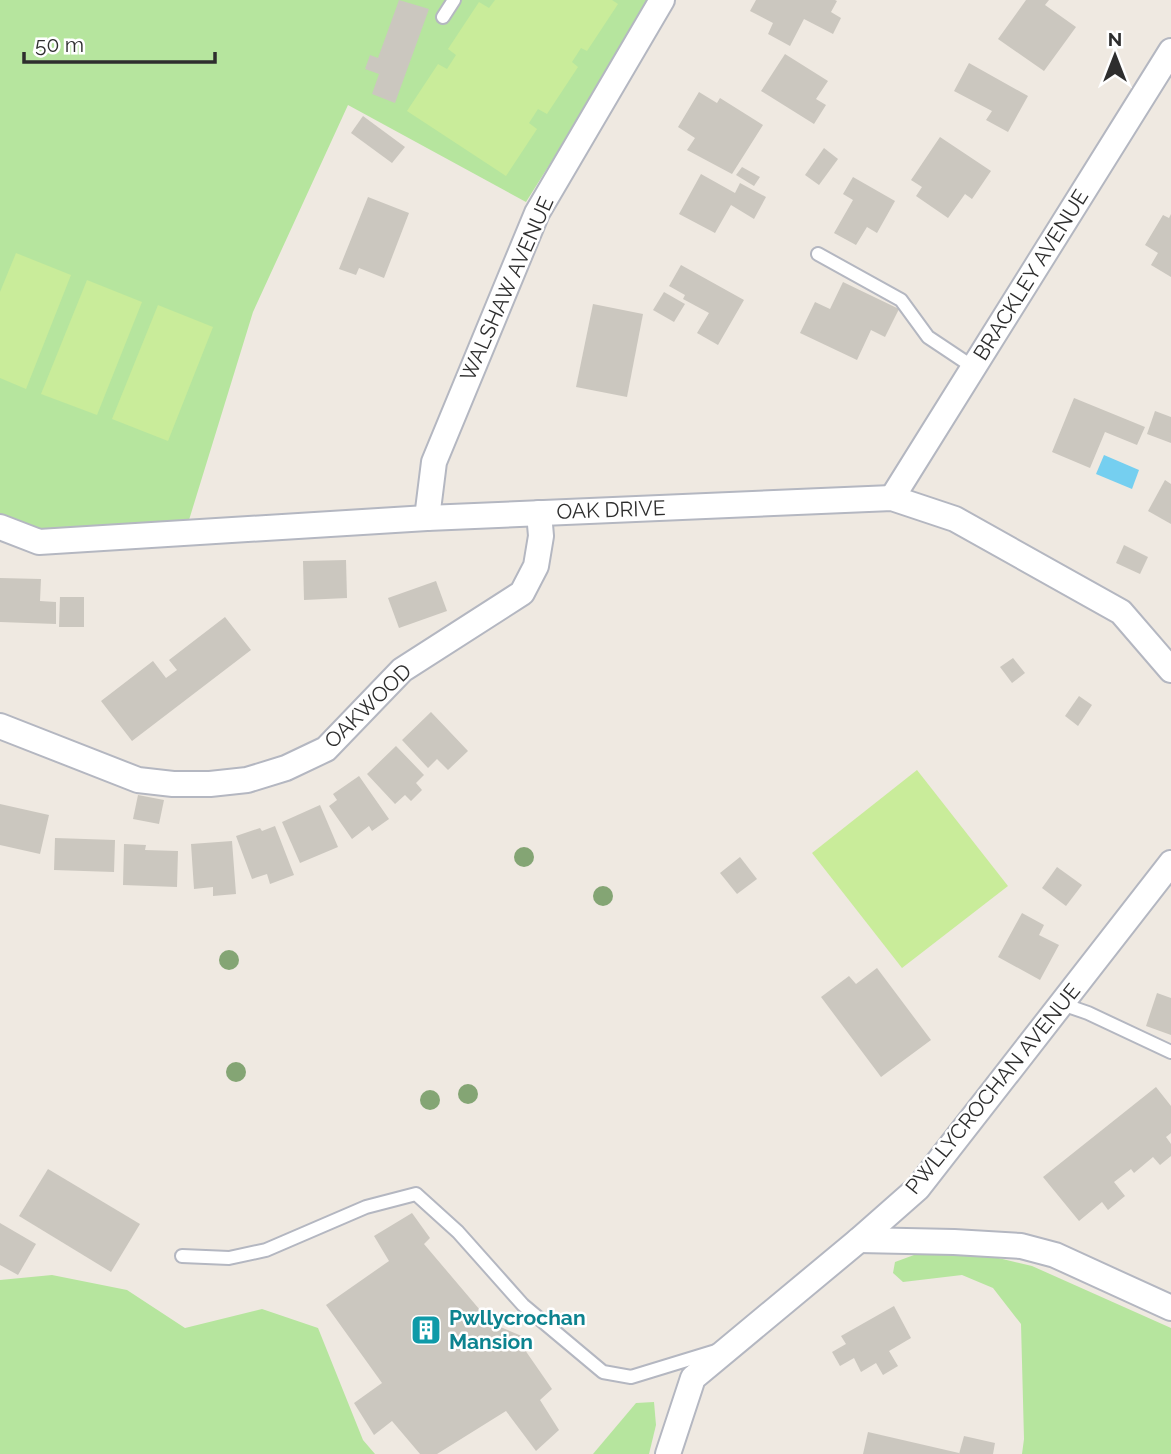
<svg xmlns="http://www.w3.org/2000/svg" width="1171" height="1454" viewBox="0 0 1171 1454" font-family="Raleway,sans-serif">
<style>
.green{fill:#b6e59e}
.pitch{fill:#c9ec9a}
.water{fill:#75cff0}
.building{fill:#cbc7bf}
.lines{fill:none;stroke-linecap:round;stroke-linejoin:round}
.service-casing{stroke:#b4b7c1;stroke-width:16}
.minor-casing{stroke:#b4b7c1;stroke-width:28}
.service{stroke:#fff;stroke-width:12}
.minor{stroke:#fff;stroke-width:24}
.tree{fill:#84a574}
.labels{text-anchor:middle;stroke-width:5;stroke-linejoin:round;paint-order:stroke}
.street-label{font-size:21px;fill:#2e2e2e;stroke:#fff}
.culture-label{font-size:21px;font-weight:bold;fill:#0d838f;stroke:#fff;text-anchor:start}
</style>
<rect width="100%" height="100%" fill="#efe9e1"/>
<g class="green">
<polygon points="0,0 653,0 526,202 348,105 253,312 185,533 39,542 0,527"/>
<polygon points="914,1255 986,1255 1032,1266 1171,1328 1171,1454 1022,1454 1024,1439 1021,1324 993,1288 962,1275 903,1282 893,1273 895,1262"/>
<polygon points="52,1275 127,1290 185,1328 262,1309 318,1328 363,1440 375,1454 0,1454 0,1280"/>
<polygon points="654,1402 656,1425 649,1454 593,1454 636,1403"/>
</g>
<g class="pitch">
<polygon points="495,0 612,0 618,4 587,51 581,48 572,62 578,67 547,114 538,109 529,123 537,129 506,176 407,111 438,64 447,69 456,55 448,49 479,2 489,8"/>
<polygon points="16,253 71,275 26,389 0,378 0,292"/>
<polygon points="87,280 142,302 97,415 41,394"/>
<polygon points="158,305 213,327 168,441 112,419"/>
<polygon points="917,770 1008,886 902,968 812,853"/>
</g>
<polygon class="water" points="1104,455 1139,470 1132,489 1096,474"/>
<g class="building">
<polygon points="399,0 429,9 395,103 372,94 379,74 365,69 370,55 378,58"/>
<polygon points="756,0 835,0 837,1 831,12 841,18 833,34 804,19 790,46 768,34 773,23 750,11"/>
<polygon points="1026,0 1049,0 1045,5 1076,27 1044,71 998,39"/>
<polygon points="785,54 828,81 816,99 826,105 814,124 761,91"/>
<polygon points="969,63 1028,96 1008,132 986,120 992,111 954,91"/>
<polygon points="699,92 717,103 720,98 763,125 732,174 687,150 695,138 678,127"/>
<polygon points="363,116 405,147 392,163 351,133"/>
<polygon points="940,137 991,171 972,199 965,194 948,218 916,196 922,187 911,180"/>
<polygon points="824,148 838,159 819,185 805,175"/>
<polygon points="742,167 760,177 754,186 736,175"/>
<polygon points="701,174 735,193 740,183 766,197 754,219 731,205 715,233 679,214"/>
<polygon points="853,177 895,201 877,233 867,227 856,245 834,233 853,200 843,194"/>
<polygon points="368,197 409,213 384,278 359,268 356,275 339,269"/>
<polygon points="1171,214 1171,277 1151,265 1158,253 1145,245 1163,215 1169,218"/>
<polygon points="681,265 744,300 718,345 697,333 709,313 683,299 685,295 669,286"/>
<polygon points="843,282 899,309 885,337 871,330 857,360 800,333 815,302 830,309"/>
<polygon points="664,292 685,304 674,322 653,310"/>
<polygon points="593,304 643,314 627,397 576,387"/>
<polygon points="1074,398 1145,427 1137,445 1105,432 1090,468 1052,452"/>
<polygon points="1155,411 1171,417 1171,443 1147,434"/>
<polygon points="1165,480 1171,484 1171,524 1148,511"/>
<polygon points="1124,545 1148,557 1140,574 1116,563"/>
<polygon points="346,560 347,598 304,600 303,561"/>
<polygon points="0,578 41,579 40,601 56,602 56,624 0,622"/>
<polygon points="436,581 447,611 399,628 388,598"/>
<polygon points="60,597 84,597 84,627 59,627"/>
<polygon points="225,617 251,650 132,741 101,701 153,661 166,678 177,670 169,660"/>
<polygon points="1013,658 1025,673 1012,683 1000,667"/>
<polygon points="1079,696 1092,705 1078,726 1065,716"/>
<polygon points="431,712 468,751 448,770 437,759 428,768 402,740"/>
<polygon points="396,746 424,775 416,783 422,790 411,801 405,795 395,804 367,774"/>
<polygon points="359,776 389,819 372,831 369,826 352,839 329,806 337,800 333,794"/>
<polygon points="138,795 164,800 159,824 133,819"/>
<polygon points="0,804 49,815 40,854 0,845"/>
<polygon points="320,805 338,847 300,863 282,822"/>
<polygon points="275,826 294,875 270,884 267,874 252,879 236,836 260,828 262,831"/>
<polygon points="55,838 115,840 114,872 54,870"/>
<polygon points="232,841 236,894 213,896 213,887 194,889 191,844"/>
<polygon points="124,844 146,845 145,850 178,851 177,887 123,885"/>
<polygon points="740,857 757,879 737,894 720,873"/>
<polygon points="1057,867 1082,885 1066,906 1042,888"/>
<polygon points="1022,913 1044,925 1039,935 1059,945 1040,980 998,957"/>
<polygon points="877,968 931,1040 881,1077 821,997 849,976 856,984"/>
<polygon points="1157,993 1171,998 1171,1035 1146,1026"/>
<polygon points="1156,1087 1171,1106 1171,1133 1166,1137 1171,1144 1171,1156 1160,1165 1153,1157 1134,1173 1131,1169 1114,1182 1125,1196 1108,1210 1102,1202 1079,1221 1043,1177"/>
<polygon points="48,1169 140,1224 111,1272 19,1216"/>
<polygon points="412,1213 430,1238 424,1244 491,1323 524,1337 525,1350 552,1389 540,1400 559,1430 536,1451 506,1411 437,1454 420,1454 392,1421 374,1435 354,1403 382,1383 326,1305 389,1261 374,1236"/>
<polygon points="0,1223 36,1244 18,1275 0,1265"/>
<polygon points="894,1306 911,1338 889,1351 898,1366 883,1375 876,1363 861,1372 854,1358 840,1366 832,1352 846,1344 841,1336"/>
<polygon points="868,1432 959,1453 959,1454 863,1454"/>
<polygon points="964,1436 995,1443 993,1454 959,1454"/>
</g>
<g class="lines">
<g class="service-casing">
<g id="service">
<polyline points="443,17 454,0"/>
<polyline points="818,254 901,300 928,337 973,367"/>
<polyline points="1062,1004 1088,1013 1171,1052"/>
<polyline points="182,1256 229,1258 266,1250 366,1207 416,1194 458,1232 523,1305 603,1372 631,1377 716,1351"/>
</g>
</g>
<g class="minor-casing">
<g id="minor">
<polyline points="892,498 1171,51"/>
<polyline points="427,518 434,462 537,213 662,0"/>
<polyline points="0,527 39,542 427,518 892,498 955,519 1121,612 1171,670"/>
<polyline points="0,726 138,780 173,784 210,784 247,780 286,768 326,749 402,670 522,593 536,566 541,536 539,513"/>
<polyline points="859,1240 954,1242 1021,1246 1055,1255 1171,1308"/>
<polyline points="668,1454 693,1378 859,1240 918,1188 1171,863"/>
</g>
</g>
<use href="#service" class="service"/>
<use href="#minor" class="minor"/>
</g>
<g class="tree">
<circle cx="524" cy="857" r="10"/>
<circle cx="603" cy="896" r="10"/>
<circle cx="229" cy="960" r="10"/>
<circle cx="236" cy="1072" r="10"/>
<circle cx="468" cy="1094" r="10"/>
<circle cx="430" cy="1100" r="10"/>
</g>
<defs>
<g id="building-square" transform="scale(1.575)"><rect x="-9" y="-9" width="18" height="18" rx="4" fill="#0f9aa8" stroke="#fff"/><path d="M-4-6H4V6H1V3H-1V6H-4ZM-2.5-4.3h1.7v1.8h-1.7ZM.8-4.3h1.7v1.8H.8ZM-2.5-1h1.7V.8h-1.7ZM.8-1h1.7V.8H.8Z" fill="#fff"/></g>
</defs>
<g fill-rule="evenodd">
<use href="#building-square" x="426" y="1330"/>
</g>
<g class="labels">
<g class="street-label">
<text transform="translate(1031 275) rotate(-58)" y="7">BRACKLEY AVENUE</text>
<text transform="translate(507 289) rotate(-66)" y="7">WALSHAW AVENUE</text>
<text transform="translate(611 510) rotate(-2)" y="7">OAK DRIVE</text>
<text transform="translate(368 706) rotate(-44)" y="7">OAKWOOD</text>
<text transform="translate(993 1089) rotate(-51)" y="7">PWLLYCROCHAN AVENUE</text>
</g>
<g class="culture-label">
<text x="449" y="1325">Pwllycrochan<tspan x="449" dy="24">Mansion</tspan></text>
</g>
</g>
<g transform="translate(1115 56)" stroke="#ffffff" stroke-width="5" paint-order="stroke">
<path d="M0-5L12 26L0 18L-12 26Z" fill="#2e2e2e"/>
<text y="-10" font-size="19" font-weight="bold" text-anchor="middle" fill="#2e2e2e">N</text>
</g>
<path d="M24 52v10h191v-10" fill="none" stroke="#2e2e2e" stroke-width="3.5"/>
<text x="35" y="52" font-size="21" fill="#2e2e2e" stroke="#ffffff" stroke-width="5" paint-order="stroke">50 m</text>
</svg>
